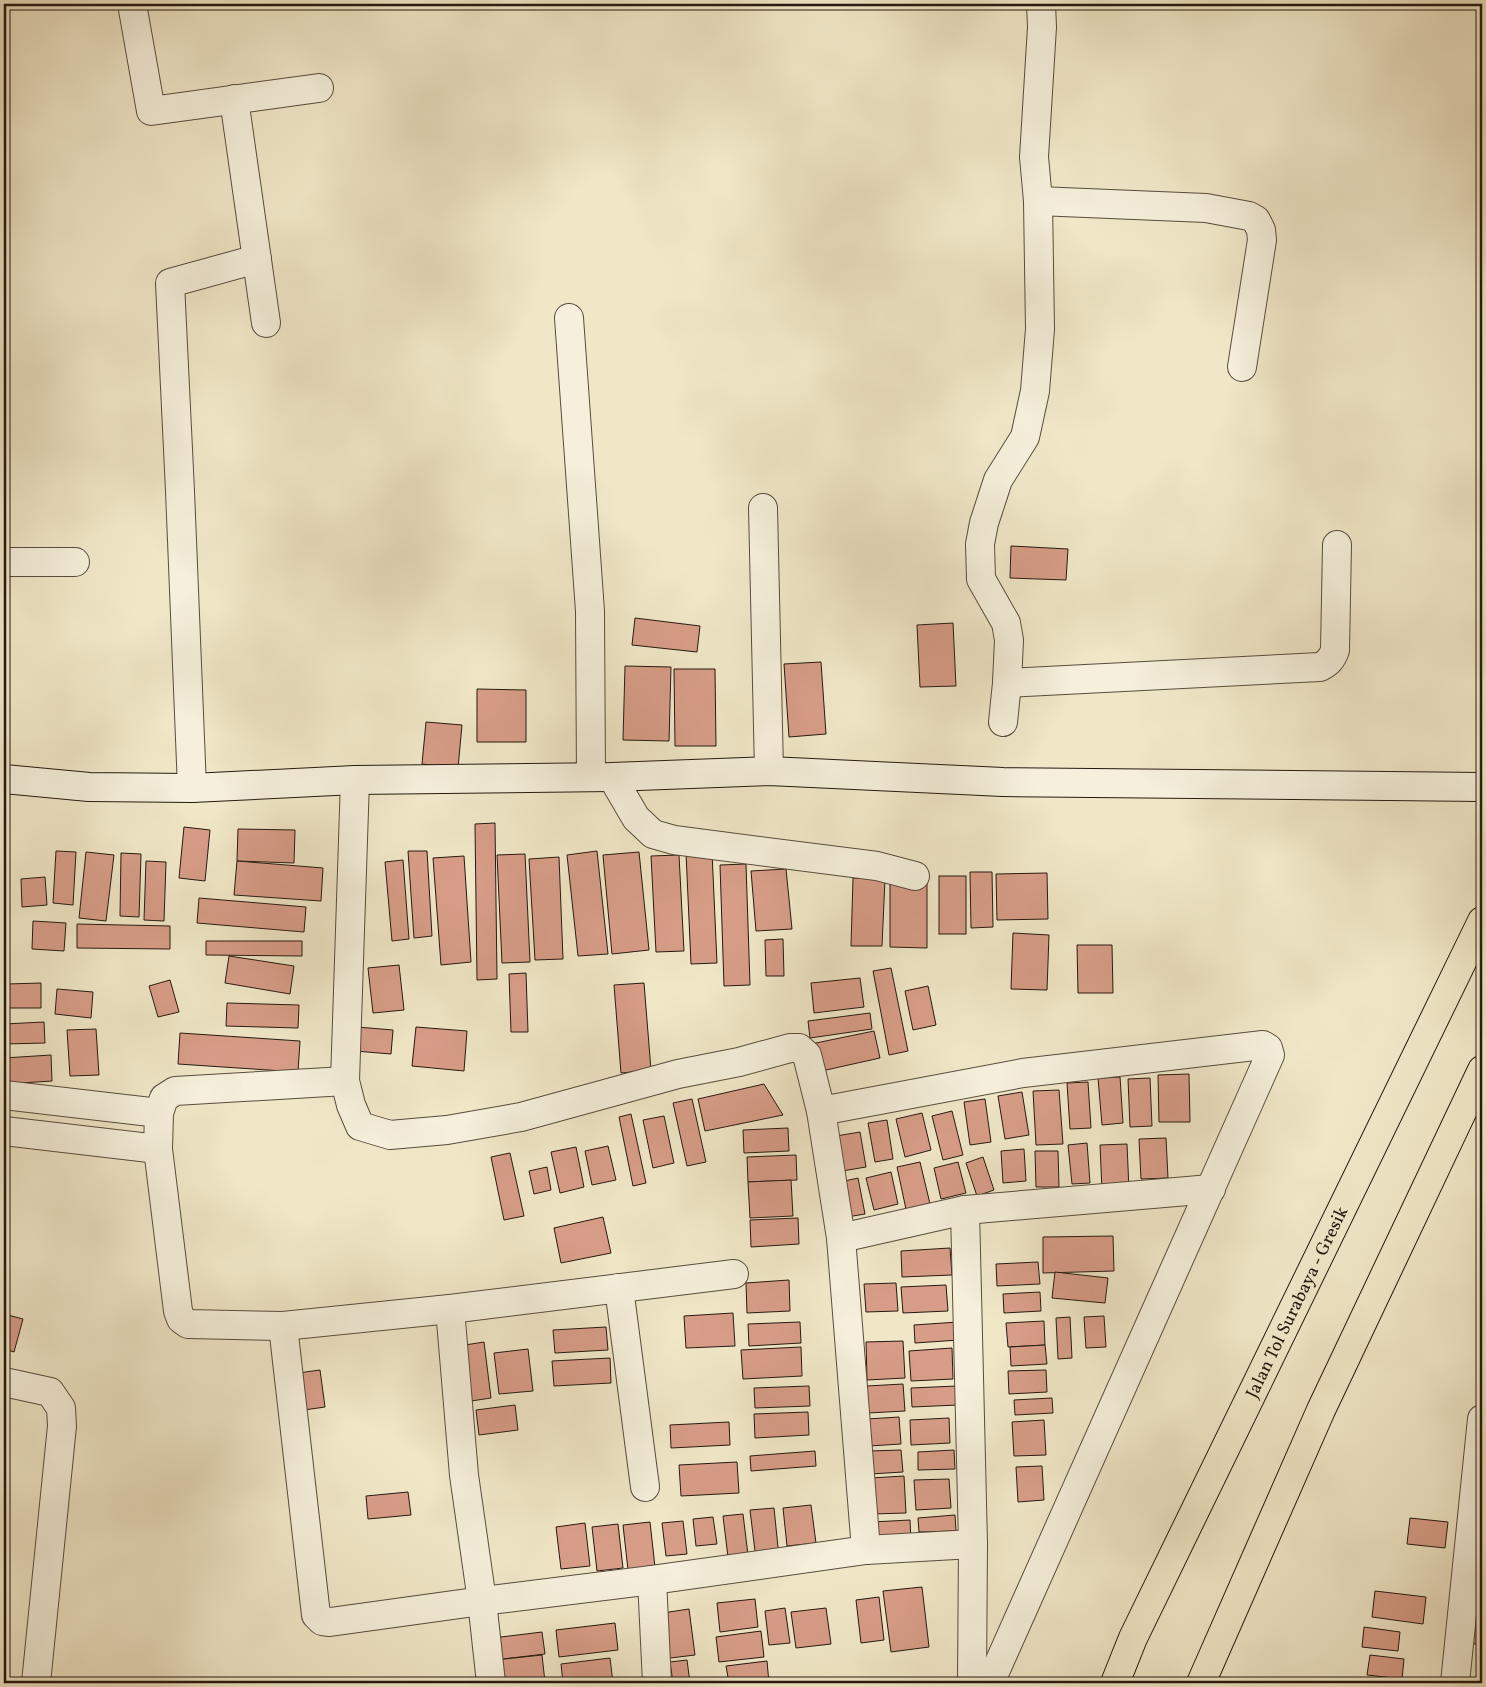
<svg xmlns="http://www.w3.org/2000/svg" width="1486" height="1687" viewBox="0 0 1486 1687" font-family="Vollkorn,serif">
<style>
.building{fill:#d89d88;stroke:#25190f}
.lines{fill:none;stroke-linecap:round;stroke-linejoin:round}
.street-casing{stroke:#584c3d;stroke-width:30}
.secondary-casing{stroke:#25190f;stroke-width:30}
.highway-casing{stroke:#25190f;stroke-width:30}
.street{stroke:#f5efdb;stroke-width:28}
.secondary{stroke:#f5efdb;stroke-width:28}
.highway{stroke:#f0e7c7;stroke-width:28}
.labels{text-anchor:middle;stroke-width:5;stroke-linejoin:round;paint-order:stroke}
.street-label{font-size:18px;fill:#25190f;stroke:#f5efdb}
</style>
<rect width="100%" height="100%" fill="#f0e7c7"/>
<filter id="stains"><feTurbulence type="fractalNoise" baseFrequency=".004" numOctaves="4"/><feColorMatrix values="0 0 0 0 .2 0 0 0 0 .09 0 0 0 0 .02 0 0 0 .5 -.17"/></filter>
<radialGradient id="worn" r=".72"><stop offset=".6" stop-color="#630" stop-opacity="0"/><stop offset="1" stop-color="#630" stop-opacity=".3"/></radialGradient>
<g class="building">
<polygon points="1011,546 1068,549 1066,580 1010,578"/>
<polygon points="635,618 700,626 697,652 632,645"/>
<polygon points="953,623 956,686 920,687 917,625"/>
<polygon points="821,662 826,734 789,737 784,664"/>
<polygon points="625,666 671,667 669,741 623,740"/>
<polygon points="674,669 715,669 716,746 675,746"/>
<polygon points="477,689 526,690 526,742 477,742"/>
<polygon points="426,722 462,725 458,768 422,764"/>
<polygon points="495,823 497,979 477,980 475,824"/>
<polygon points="184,827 210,830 205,881 179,878"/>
<polygon points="238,829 295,830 294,863 237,861"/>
<polygon points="56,851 76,852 73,905 53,903"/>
<polygon points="408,851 427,851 432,936 414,938"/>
<polygon points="597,851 608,954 578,956 567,855"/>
<polygon points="86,852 114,855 106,921 79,918"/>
<polygon points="639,852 649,950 612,954 603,855"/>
<polygon points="712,852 717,963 691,964 686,853"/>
<polygon points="121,853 141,854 139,917 120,916"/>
<polygon points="525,854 530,962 502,963 497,855"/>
<polygon points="679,855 684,951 656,952 651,856"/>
<polygon points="464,856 471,962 441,965 433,858"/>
<polygon points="559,857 563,959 535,960 529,859"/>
<polygon points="403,860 409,939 392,941 385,862"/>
<polygon points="146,861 166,862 164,921 144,920"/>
<polygon points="237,861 323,868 321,901 234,895"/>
<polygon points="746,864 750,985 724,986 720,865"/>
<polygon points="786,869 792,929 756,931 751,871"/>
<polygon points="970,872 992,872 993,927 971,928"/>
<polygon points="1047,873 1048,919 997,920 996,874"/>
<rect x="939" y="876" width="27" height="58"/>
<polygon points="45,877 47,905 22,907 21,879"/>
<polygon points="853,878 885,879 882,946 851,946"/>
<polygon points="890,879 927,879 927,948 890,947"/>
<polygon points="199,898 306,907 304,932 197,923"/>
<polygon points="33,921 66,923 64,951 32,949"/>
<polygon points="77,924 170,926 170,949 77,948"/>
<polygon points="1013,933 1049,935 1047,990 1011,989"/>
<polygon points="783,939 784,976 766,976 765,940"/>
<polygon points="206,941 302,941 302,956 206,955"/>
<polygon points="1077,945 1112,945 1113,993 1078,993"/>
<polygon points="229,956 294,966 290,994 225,983"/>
<polygon points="399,965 404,1010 373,1013 368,968"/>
<polygon points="891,968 908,1051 889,1055 873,971"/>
<polygon points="526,973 528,1032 511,1032 509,974"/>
<polygon points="860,978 864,1007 814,1013 811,983"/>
<polygon points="170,980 179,1012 158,1017 149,986"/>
<polygon points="41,983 41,1008 7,1008 7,984"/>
<polygon points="644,983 651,1070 621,1073 614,985"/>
<polygon points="928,986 936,1025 913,1030 905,991"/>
<polygon points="57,989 93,992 91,1018 55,1014"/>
<polygon points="227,1003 299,1005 298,1028 226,1026"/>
<polygon points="870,1013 872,1029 810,1038 808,1021"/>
<polygon points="44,1022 45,1043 4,1044 4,1024"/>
<polygon points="357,1027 393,1030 391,1054 355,1051"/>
<polygon points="416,1027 467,1031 464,1071 412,1066"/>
<polygon points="96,1029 99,1075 70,1076 67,1030"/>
<polygon points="874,1031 880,1058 817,1072 811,1044"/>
<polygon points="180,1033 300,1041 298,1072 178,1064"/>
<polygon points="51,1055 52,1081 4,1084 4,1058"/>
<polygon points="1189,1074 1190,1122 1159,1122 1158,1075"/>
<polygon points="1120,1077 1123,1123 1102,1125 1098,1078"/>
<polygon points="1150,1078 1152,1126 1130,1127 1128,1079"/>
<polygon points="1088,1082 1091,1128 1070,1129 1067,1083"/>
<polygon points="764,1084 783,1115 705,1131 698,1099"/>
<polygon points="1059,1090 1063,1144 1036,1145 1033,1091"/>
<polygon points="1022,1092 1029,1135 1005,1139 998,1096"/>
<polygon points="692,1099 706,1162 687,1166 673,1103"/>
<polygon points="985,1099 991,1142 970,1145 964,1102"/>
<polygon points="952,1111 963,1155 943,1160 932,1116"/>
<polygon points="922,1113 931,1150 905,1157 896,1119"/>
<polygon points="631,1114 646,1183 633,1186 619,1117"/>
<polygon points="664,1116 674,1163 653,1168 643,1120"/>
<polygon points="887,1120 893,1159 875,1162 868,1123"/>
<polygon points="788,1128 789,1151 744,1153 743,1130"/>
<polygon points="860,1132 866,1167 842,1171 836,1136"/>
<polygon points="1166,1138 1168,1178 1141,1179 1139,1139"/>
<polygon points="1087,1143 1090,1183 1072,1184 1068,1145"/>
<polygon points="1127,1144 1129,1190 1102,1191 1100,1145"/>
<polygon points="608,1146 616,1180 592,1185 585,1151"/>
<polygon points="576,1147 584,1187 560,1193 551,1152"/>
<polygon points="1024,1149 1026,1181 1003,1183 1001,1151"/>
<polygon points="1035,1151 1058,1151 1059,1187 1036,1187"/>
<polygon points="510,1153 524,1216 504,1220 491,1157"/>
<polygon points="796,1155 797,1180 748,1182 747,1157"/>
<polygon points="983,1157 994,1190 977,1196 966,1163"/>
<polygon points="920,1162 931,1208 907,1214 897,1167"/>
<polygon points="958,1162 966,1193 941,1199 934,1168"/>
<polygon points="547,1167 551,1190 534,1194 529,1171"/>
<polygon points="891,1172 898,1204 874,1210 866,1178"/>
<polygon points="858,1178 865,1214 847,1217 840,1182"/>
<polygon points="791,1180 793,1216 750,1218 748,1182"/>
<polygon points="603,1217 611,1253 561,1263 554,1228"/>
<polygon points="798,1218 799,1244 751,1247 750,1220"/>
<polygon points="1113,1236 1114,1271 1043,1273 1043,1237"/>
<polygon points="950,1248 952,1275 902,1277 901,1251"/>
<polygon points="1038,1262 1040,1284 997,1286 996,1264"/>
<polygon points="1055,1272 1108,1278 1105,1303 1052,1298"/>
<polygon points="789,1280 790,1311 747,1313 746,1283"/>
<polygon points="896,1283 898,1311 866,1312 864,1284"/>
<polygon points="946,1285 948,1311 903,1313 901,1287"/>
<polygon points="1040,1292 1041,1311 1004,1313 1003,1294"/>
<polygon points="733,1313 735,1346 686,1348 684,1316"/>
<polygon points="4,1314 23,1319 14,1352 4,1349"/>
<polygon points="1104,1316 1106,1347 1086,1348 1084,1317"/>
<polygon points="1070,1317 1072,1358 1058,1359 1056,1318"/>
<polygon points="1044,1321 1045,1345 1008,1347 1006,1323"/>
<polygon points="800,1322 801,1343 749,1346 748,1324"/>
<polygon points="958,1322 959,1340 915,1343 914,1325"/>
<polygon points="606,1327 608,1350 555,1353 553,1330"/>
<polygon points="903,1341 905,1378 867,1380 866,1342"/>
<polygon points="484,1342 491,1398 471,1401 465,1345"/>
<polygon points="1045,1345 1047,1364 1011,1366 1010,1347"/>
<polygon points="801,1347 802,1376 743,1379 741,1350"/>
<polygon points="952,1348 953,1379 911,1381 909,1351"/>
<polygon points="528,1349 533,1391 499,1394 494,1353"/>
<polygon points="610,1358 611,1383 554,1386 552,1361"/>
<polygon points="320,1370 325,1407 304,1410 298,1373"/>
<polygon points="1046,1370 1047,1392 1009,1394 1008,1371"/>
<polygon points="903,1384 905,1411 868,1413 867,1386"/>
<polygon points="809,1386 810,1406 755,1408 754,1388"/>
<polygon points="957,1386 958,1405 912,1407 911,1388"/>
<polygon points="1052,1398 1053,1413 1015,1415 1014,1400"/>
<polygon points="515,1405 518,1430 479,1435 476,1410"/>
<polygon points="808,1412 809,1435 755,1438 754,1414"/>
<polygon points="899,1417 901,1444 869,1446 867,1419"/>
<polygon points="949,1418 950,1443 911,1445 910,1420"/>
<polygon points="1044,1420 1046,1455 1014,1456 1012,1422"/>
<polygon points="729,1422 730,1445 671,1448 670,1425"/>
<polygon points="901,1450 903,1472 870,1474 869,1451"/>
<polygon points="954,1450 955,1469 918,1470 918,1452"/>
<polygon points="815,1451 816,1466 751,1471 750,1456"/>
<polygon points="737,1462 739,1493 681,1496 679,1465"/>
<polygon points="1042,1466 1044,1500 1018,1502 1016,1467"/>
<polygon points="904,1476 906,1513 872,1514 871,1478"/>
<polygon points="949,1479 951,1508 916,1510 914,1480"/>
<polygon points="408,1492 411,1515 368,1519 366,1496"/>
<polygon points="811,1505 816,1543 787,1546 783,1508"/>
<polygon points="774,1508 779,1557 756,1559 750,1510"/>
<polygon points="743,1514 748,1555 728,1557 723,1516"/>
<polygon points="955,1515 956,1531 919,1532 918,1518"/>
<polygon points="713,1517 717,1544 696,1546 693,1519"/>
<polygon points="1410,1518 1448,1522 1445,1548 1407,1544"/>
<polygon points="910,1520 911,1541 874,1542 872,1522"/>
<polygon points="683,1521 687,1554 666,1556 662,1523"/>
<polygon points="650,1522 655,1567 628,1570 623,1525"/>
<polygon points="585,1523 590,1566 561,1569 556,1527"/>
<polygon points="618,1524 623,1568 597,1571 592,1527"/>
<polygon points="922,1587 929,1647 891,1652 883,1591"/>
<polygon points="1480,1590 1482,1590 1482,1613 1477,1613"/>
<polygon points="1375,1591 1426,1597 1423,1624 1372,1617"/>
<polygon points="879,1597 884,1640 861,1643 856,1600"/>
<polygon points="755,1599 758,1627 720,1632 717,1603"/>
<polygon points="785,1608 790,1643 769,1645 765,1611"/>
<polygon points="826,1608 831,1644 796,1648 791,1612"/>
<polygon points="689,1609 695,1655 662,1659 656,1614"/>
<polygon points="1472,1619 1482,1620 1482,1645 1469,1643"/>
<polygon points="615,1623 618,1650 559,1657 556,1630"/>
<polygon points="1364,1627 1400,1632 1398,1651 1362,1647"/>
<polygon points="761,1631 764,1657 719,1662 716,1637"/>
<polygon points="542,1632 545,1654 495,1660 493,1638"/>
<polygon points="1481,1651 1482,1651 1482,1677 1478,1677"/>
<polygon points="542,1655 545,1682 498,1683 495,1660"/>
<polygon points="1370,1655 1404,1659 1402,1679 1367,1675"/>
<polygon points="610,1658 613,1683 563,1683 561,1664"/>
<polygon points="687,1660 690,1683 673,1683 670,1662"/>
<polygon points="767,1661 769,1683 729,1683 726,1666"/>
</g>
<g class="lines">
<g class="street-casing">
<g id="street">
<polyline points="132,4 151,111 319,88"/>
<polyline points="234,99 266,323"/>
<polyline points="1038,201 1206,208 1249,216 1256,220 1261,230 1262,240 1242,367"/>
<polyline points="569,318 590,611 591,777"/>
<polyline points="763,508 769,771"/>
<polyline points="4,562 75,562"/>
<path d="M 1007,683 L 1320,667 C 1328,663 1332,659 1335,650 L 1337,545"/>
<polyline points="1003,722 1007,683 1009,640 1006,623 981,579 980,544 984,523 998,480 1025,437 1035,391 1040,329 1038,201 1034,157 1042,27 1041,4"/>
<polyline points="612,777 636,818 653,834 674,840 877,866 915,876"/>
<polyline points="192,788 180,491 170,283 257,259"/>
<polyline points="345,1081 355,780"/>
<polyline points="4,1095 159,1113"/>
<polyline points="4,1131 158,1149"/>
<polyline points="965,1210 973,1544 972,1683"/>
<polyline points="841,1238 965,1210 1211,1189"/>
<polyline points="734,1274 450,1309 283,1326 188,1324 181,1319 178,1311 158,1149 159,1113 164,1098 175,1091 345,1081 351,1105 360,1126 390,1135 447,1130 521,1117 678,1074 739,1062 790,1048 799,1048 807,1055 821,1111"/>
<polyline points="619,1288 645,1487"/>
<polyline points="450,1309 464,1475 482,1601 491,1683"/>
<polyline points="283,1326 316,1615 322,1621 330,1622 482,1601 652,1580 866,1550 973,1544"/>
<polyline points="4,1382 50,1392 61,1408 62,1426 36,1683"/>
<polyline points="866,1550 841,1238 821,1111 1023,1073 1263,1045 1268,1048 1270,1055 990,1683"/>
<polyline points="652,1580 657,1683"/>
<polyline points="1455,1683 1482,1419"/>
</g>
</g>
<g class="secondary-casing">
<polyline id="secondary" points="4,779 89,787 192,788 355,780 612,777 769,771 1003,782 1482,787"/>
</g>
<g class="highway-casing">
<g id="highway">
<path id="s1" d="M 1115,1683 L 1133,1638 L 1482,921"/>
<polyline points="1201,1683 1321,1410 1482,1070"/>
</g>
</g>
<use href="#street" class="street"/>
<use href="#secondary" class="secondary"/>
<use href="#highway" class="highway"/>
</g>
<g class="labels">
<g class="street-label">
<text dy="6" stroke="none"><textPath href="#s1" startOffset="422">Jalan Tol Surabaya - Gresik</textPath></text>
</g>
</g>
<rect width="1486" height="1687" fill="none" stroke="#f0e7c7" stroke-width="20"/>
<rect x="5" y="5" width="1476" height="1677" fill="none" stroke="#25190f" stroke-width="2.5"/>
<rect x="10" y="10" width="1466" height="1667" fill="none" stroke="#25190f"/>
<rect width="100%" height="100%" filter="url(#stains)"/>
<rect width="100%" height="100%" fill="url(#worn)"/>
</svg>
